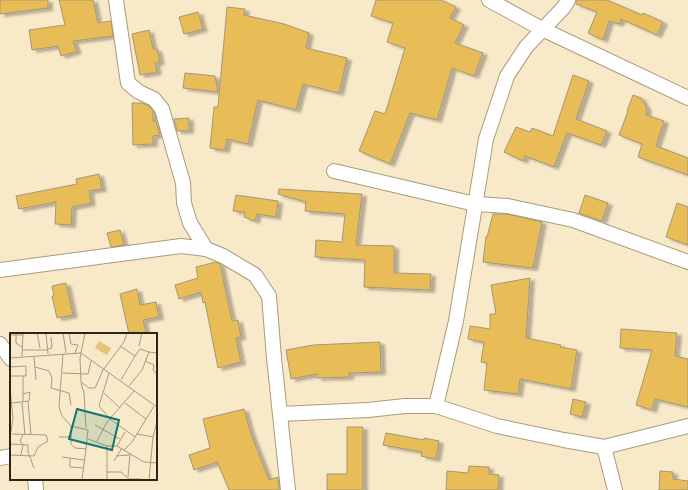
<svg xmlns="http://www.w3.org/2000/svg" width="688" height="490" viewBox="0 0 688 490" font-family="'Times New Roman',serif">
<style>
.building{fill:#e8bc56;stroke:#a59778;filter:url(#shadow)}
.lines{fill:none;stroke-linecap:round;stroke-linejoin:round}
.minor-casing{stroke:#a99b7c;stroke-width:16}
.minor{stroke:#fff;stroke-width:14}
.inset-road{fill:none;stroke:#a69b82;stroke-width:1}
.view{fill:#0f766e;fill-opacity:0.15;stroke:#0f766e;stroke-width:2}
.inset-edge{fill:none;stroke:#2b2519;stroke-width:2}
</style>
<defs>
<filter id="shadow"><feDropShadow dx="4.5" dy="2.5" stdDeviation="1" flood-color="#0004"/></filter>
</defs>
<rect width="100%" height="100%" fill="#f8e9c8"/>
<g class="building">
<polygon points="0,0 48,0 48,8 0,14"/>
<polygon points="59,0 93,0 98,23 111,21 113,36 73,41 77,51 61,56 58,46 32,50 29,30 65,25"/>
<polygon points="376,0 441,0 456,7 450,18 464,25 455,43 483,53 474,76 452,68 437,120 410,113 390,164 359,151 375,111 385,114 405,48 387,42 393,23 371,16"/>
<polygon points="576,0 607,0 642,15 643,13 663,22 657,35 621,19 619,24 609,21 603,40 588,33 597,12 576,4"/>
<polygon points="227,7 245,9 244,15 284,24 309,33 306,48 347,58 339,93 303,84 296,110 258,100 248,144 227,139 225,150 223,150 210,148 214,107 218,107"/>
<polygon points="198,12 203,29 184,34 179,17"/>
<polygon points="149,30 153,49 157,49 160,62 155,63 157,72 140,75 132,34"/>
<polygon points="185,73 215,76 218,92 183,88"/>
<polygon points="573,75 589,81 576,119 607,131 601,145 567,133 554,167 525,156 523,161 504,152 516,127 530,132 532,128 553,136"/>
<polygon points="633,95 641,98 647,109 646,115 664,121 656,146 688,158 688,175 638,157 642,144 619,135 628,111 627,111"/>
<polygon points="132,103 142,103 149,106 153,111 153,121 156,121 160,135 153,136 153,144 133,145"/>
<polygon points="189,118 189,131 177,131 174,119"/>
<polygon points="99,174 102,189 89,191 91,203 72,207 71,225 55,224 56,202 19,209 16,196 77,184 76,179"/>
<polygon points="279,189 362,194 356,245 394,246 394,273 431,274 430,290 364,287 365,260 315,257 316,240 342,242 345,214 305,211 306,202 278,194"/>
<polygon points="236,195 278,201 276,217 257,214 255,221 244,217 245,212 233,211"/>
<polygon points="585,195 608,203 602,221 579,213"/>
<polygon points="677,203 688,207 688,245 666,237"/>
<polygon points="493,214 507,214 542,222 533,268 483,262 486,236 487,237"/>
<polygon points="120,230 124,245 111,247 107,233"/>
<polygon points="216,262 220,264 232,321 238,320 241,337 236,338 241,362 218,368 205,302 203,303 201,292 179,299 175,285 198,278 196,267"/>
<polygon points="530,278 526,338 561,345 560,347 577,350 571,389 520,379 518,394 484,390 487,363 481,362 484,342 468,339 470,326 490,329 490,314 496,314 491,285"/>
<polygon points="66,283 73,315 57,318 52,296 54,296 52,286"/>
<polygon points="137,289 140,305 156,302 159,317 143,320 146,334 129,334 120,294"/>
<polygon points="621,329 677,333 675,356 688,359 688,407 655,399 652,410 636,405 652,350 620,348"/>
<polygon points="380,342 381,372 349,373 349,377 317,378 317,374 291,379 286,350 313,345"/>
<polygon points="573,399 586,402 582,417 570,414"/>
<polygon points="244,409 250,431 269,480 278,477 279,490 229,490 217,462 194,470 189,455 210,448 203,419"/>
<polygon points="347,427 363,427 363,490 327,490 327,474 347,474"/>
<polygon points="386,433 424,440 424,438 439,441 436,459 421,456 422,452 383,445"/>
<polygon points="469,466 489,467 489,474 499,475 498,490 446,490 447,471 468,473"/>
<polygon points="660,471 673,472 673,479 688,481 688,490 659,490"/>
</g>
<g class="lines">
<g class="minor-casing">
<g id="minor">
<polyline points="116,0 128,83 139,92 154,99 162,109 183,183 184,203 190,223 206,249"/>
<polyline points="489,0 542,29 688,98"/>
<polyline points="334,171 475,204 508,206 573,220 688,262"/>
<polyline points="0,270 181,246 206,249 223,256 255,275 269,296 274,358 288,490"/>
<polyline points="0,344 11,359"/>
<polyline points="436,406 456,321 486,139 507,76 526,47 564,7 568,0"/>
<polyline points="280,414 368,410 405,406 436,406 497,426 564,440 604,447 688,426"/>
<polyline points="604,447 615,490"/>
<polyline points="0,458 11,456"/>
<polyline points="35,479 36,490"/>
</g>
</g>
<use href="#minor" class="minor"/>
</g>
<g transform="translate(10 333)">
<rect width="147" height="147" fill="#f8e9c8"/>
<path d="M 89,8 L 101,15 L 97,22 L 85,15 Z" fill="#e4c279"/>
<path class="inset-road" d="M 6,0 L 6,10 L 12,14M 27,0 L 30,15M 36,0 L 38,21M 53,0 L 56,20M 59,0 L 61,11 L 68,12 L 65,20M 75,0 L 70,25 L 71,49 L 79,55 L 85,55 L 93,37 L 114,9 L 117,0M 0,2 L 13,2M 110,13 L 125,23 L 111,47M 129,13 L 132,0M 38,16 L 42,15 L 41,4M 13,17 L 38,17M 53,21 L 49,74 L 52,83 L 61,93 L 61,111 L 65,115 L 76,116 L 72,147M 12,23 L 13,0M 125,23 L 130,16 L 139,19M 24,24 L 26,47M 0,25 L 71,20 L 147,74M 135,28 L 144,32 L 143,37 L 147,41M 0,34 L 16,33 L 16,43 L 0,43M 25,34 L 39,38 L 42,45 L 41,55 L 59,60 L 61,72M 53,40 L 78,41 L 81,28M 99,40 L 89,73 L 100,86 L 125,104M 13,43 L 13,68M 71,50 L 74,60 L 76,95M 119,53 L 132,37 L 139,19 L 147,20M 0,54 L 3,86 L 0,104M 94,60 L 110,75M 12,69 L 15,102M 18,69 L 21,102M 2,70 L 19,68 L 20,59 L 13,61M 115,70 L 136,86M 85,92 L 110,106M 61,93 L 78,97 L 76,116M 127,101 L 143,104M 49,104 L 62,104M 78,106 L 97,113 L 107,113 L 134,129 L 147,130M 87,108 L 97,89 L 124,58M 0,111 L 18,112 L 18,119 L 24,135M 97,113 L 97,147M 107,113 L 115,99M 114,117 L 122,109 L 144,73M 0,122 L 24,123 L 28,114 L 38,108 L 36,102 L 2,101M 11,122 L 13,112 L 10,108 L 13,102M 106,123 L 119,122M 52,124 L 74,127M 60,125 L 60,134 L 74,135M 104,128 L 112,115M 97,139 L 111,139 L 119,146 L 130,146M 118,144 L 120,120M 139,147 L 143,104 L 147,89"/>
<path class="view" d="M 67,76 L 109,87 L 102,117 L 59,106 Z"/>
<rect width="147" height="147" class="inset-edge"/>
</g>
</svg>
